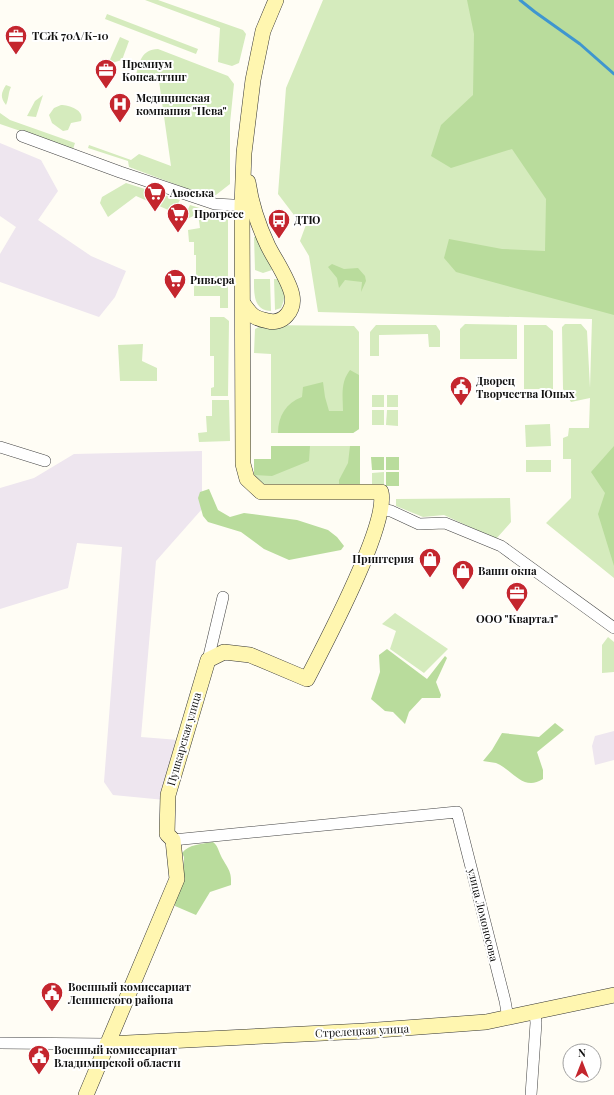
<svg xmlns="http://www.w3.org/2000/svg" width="614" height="1095" viewBox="0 0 614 1095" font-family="'Playfair Display',serif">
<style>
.industrial{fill:#eee6ef}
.green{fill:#d5ebbd}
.forest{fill:#b9dc9c}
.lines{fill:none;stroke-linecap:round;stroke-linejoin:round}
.stream{stroke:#3f96cf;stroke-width:3}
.street-casing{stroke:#444;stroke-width:12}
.secondary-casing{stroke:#333;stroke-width:16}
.street{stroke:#fff;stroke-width:11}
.secondary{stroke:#fff6b0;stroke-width:15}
.labels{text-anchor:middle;stroke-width:4;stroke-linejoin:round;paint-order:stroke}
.poi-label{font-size:11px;font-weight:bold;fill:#111;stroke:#fff;text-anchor:start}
.street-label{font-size:11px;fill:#111;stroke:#fff}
</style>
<rect width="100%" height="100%" fill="#fffdf5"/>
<g class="industrial">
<polygon points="0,143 41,160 58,191 38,220 91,256 126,271 115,297 99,317 0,282 0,254 16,227 0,216"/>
<polygon points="202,451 202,509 156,561 141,737 179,740 165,800 113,795 104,782 122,547 77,543 68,588 0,609 0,488 34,478 74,454"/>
<polygon points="614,731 614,760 595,765 592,746 595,736"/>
</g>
<g class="green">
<polygon points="145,0 158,0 243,30 246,34 239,63 232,66 218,62 220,28"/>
<polygon points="323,0 614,0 614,578 546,523 571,498 571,459 563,459 563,438 568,436 569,428 589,428 590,398 571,402 563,389 562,327 565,324 581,324 587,331 590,388 592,319 318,312 309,256 300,241 307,222 294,215 278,194 286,88"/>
<polygon points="107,14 198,49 196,54 105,19"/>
<polygon points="120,37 129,41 122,60 108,64"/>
<path d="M 158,49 L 228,76 L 234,84 L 230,123 L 230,184 L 212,198 L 129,167 L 128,161 L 88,148 L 89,145 L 131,160 L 139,154 L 171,166 L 159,81 L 136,75 C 140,61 141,50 158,49 Z"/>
<path d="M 6,85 L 11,87 C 8,93 9,98 6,105 C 0,97 1,93 6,85 Z"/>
<polygon points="43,95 36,117 27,116 35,101"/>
<path d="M 61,105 C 69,105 85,110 81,121 L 71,123 L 68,130 L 63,131 L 52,123 L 49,115 L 54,108 Z"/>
<polygon points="0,113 10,120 75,143 73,149 0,124"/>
<polygon points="126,183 180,200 173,212 136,196 108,217 100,203 102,197"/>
<polygon points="190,205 225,216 228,220 228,308 220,308 220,296 194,296 194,279 196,279 196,255 194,255 194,242 189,242 188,230 200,228 198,214 187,219 184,218"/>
<polygon points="257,236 272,270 263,273 255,270 254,237"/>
<path d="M 254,279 L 270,279 L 271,311 C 253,310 254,293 254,279 Z"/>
<path d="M 274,279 L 278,279 C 284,291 287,295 281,308 L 275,310 Z"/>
<polygon points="210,317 224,317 229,321 228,396 211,396 211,388 214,387 214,356 210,356"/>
<polygon points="465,324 517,325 517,359 460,359 460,329"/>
<polygon points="263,325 354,326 359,332 359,429 353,433 271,433 271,354 254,353 255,329"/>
<polygon points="376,325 436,325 440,331 440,347 429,347 428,334 379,335 379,356 370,356 370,332"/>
<polygon points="524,325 546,325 553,331 553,389 524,389"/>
<polygon points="143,344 142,361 157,368 157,381 120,381 118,345"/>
<rect x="372" y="395" width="12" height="12"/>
<rect x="387" y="395" width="11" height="12"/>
<polygon points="212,400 229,400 230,441 199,442 198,433 207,432 206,416 212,416"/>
<rect x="372" y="410" width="12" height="15"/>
<polygon points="387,410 398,410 398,426 386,425"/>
<polygon points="550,424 551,446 526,447 525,425"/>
<polygon points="271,446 360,446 360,486 267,487 254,475 254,459 271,459"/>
<rect x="526" y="460" width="25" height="12"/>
<polygon points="384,472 384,486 372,486 372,473"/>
<polygon points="510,498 511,522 496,539 444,515 423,517 396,506 396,499"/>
<polygon points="395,613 448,649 424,673 390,649 396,631 382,624"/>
<polygon points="608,637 614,642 614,672 602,673 602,645"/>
</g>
<g class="forest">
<polygon points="467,0 614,0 614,315 456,272 444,258 449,239 502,249 545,251 546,199 512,149 451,168 431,156 441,125 473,95 474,34"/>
<polygon points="332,264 344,269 358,268 365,276 366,281 361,292 362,282 345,280 339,288 337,278 328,267"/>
<path d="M 350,370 L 359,375 L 359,429 L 353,433 L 278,433 C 278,416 286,403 302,397 L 303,387 L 323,382 L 325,397 L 329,411 L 343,411 C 343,396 340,383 350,370 Z"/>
<polygon points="271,446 310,446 309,461 272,476 254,475 254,459 271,459"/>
<polygon points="350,446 360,446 360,486 339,487 339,480 348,463"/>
<polygon points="614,446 614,566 598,514 605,493 591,472"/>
<polygon points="371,457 384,457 384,470 372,470"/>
<rect x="386" y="457" width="13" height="13"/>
<rect x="386" y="472" width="13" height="14"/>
<polygon points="209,489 218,510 230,517 244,513 297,520 328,530 337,537 344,546 341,550 289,560 264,549 241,532 208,522 203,516 198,498 200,492"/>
<polygon points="387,649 427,679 445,656 447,658 436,682 441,695 440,698 422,698 409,712 405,724 393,712 385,711 371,699 380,672 379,655"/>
<path d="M 555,723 L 564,730 L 537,752 L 543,770 L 543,779 C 523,792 513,770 496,763 C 492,762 487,762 483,761 L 492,750 L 502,733 L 539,737 Z"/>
<path d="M 213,842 C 218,846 218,850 221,856 C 227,868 232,870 231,885 L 210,892 L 196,915 L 175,906 L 176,890 L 183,880 L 184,857 L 182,853 C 189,844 202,844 213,842 Z"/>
</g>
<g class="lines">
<polyline class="stream" points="520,0 535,12 580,44 614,74"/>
<g class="street-casing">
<g id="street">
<polyline points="22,136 120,172 215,204 250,206"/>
<polyline points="0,447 45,461"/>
<polyline points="381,509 391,511 419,524 445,523 501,546 614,628"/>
<polyline points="208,660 223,597"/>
<polyline points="173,840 457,812 505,1001 508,1018"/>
<polyline points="0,1043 107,1044"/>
<polyline points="531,1095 536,1023 535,1012"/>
</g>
</g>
<g class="secondary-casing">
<g id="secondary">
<path d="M 244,305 C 252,316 254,318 268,321 C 283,325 295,310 292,295 C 289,280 275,260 268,246 C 259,227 251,203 248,182"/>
<polyline points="107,1044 364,1031 486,1022 614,995"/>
<path d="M 86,1095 L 177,879 L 173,840 L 167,834 L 168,795 L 208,660 L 224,652 L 250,655 L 307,679 C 324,646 389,524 381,492 L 261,492 L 247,479 L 243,464 L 242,206 L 244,153 L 253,80 L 263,31 L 276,0"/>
</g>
</g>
<use href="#street" class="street"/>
<use href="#secondary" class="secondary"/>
</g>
<defs>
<g id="office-pin" transform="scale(1.15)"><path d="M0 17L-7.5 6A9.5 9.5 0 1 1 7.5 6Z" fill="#c4262e" stroke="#fff"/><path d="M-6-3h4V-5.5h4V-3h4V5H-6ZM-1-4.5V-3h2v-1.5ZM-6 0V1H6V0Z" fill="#fff"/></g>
<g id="hospital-pin" transform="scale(1.15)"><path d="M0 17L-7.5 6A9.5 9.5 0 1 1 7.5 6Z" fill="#c4262e" stroke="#fff"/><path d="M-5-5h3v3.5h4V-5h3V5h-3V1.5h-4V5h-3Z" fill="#fff"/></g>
<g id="supermarket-pin" transform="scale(1.15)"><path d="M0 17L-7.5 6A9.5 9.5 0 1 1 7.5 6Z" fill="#c4262e" stroke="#fff"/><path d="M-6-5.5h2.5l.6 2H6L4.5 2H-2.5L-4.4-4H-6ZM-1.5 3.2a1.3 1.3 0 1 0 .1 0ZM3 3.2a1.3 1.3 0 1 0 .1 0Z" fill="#fff"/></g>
<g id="bus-pin" transform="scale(1.15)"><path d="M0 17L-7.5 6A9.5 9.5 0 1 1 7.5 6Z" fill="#c4262e" stroke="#fff"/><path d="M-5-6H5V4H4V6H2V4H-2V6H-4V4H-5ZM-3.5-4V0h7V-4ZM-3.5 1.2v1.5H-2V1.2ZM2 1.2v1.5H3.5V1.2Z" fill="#fff"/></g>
<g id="civic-pin" transform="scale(1.15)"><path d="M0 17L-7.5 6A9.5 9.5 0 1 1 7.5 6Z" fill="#c4262e" stroke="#fff"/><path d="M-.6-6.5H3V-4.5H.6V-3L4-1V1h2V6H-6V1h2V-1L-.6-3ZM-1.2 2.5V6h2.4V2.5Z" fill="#fff"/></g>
<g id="shop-pin" transform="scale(1.15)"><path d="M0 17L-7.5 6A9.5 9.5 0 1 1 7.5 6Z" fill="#c4262e" stroke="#fff"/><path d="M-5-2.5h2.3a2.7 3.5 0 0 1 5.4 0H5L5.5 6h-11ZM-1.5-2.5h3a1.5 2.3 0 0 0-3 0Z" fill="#fff"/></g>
</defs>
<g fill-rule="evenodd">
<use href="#office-pin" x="16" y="36"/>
<use href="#office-pin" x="106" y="70"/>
<use href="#hospital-pin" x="120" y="104"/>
<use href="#supermarket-pin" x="155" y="193"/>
<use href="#supermarket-pin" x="178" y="214"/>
<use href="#bus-pin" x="279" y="220"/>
<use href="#supermarket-pin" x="175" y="280"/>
<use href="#civic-pin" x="461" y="387"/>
<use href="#shop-pin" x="430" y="559"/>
<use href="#shop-pin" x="463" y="571"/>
<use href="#office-pin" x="517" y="593"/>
<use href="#civic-pin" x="52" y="993"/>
<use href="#civic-pin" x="39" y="1056"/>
</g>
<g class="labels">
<g class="poi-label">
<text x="32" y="40">ТСЖ 70А/К-10</text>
<text x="122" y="68">Премиум<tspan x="122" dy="13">Консалтинг</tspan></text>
<text x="136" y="102">Медицинская<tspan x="136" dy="13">компания "Нева"</tspan></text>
<text x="170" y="197">Авоська</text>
<text x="194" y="218">Прогресс</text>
<text x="294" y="224">ДТЮ</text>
<text x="190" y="284">Ривьера</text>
<text x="476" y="385">Дворец<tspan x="476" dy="13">Творчества Юных</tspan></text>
<text x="414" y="563" text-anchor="end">Принтерия</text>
<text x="478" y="575">Ваши окна</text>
<text x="517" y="623" text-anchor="middle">ООО "Квартал"</text>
<text x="68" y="991">Военный комиссариат<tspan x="68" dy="13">Ленинского района</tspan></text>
<text x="54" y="1054">Военный комиссариат<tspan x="54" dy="13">Владимирской области</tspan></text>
</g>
<g class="street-label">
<text transform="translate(184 739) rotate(-74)" y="4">Пушкарская улица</text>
<text transform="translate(483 915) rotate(76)" y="4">улица Ломоносова</text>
<text transform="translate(362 1031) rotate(-3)" y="4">Стрелецкая улица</text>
</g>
</g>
<g transform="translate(582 1063)"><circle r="19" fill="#ffffff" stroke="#a0a0a0"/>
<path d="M0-3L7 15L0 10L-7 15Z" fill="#c4262e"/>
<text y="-6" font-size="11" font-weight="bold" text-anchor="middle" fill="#111111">N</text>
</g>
</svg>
